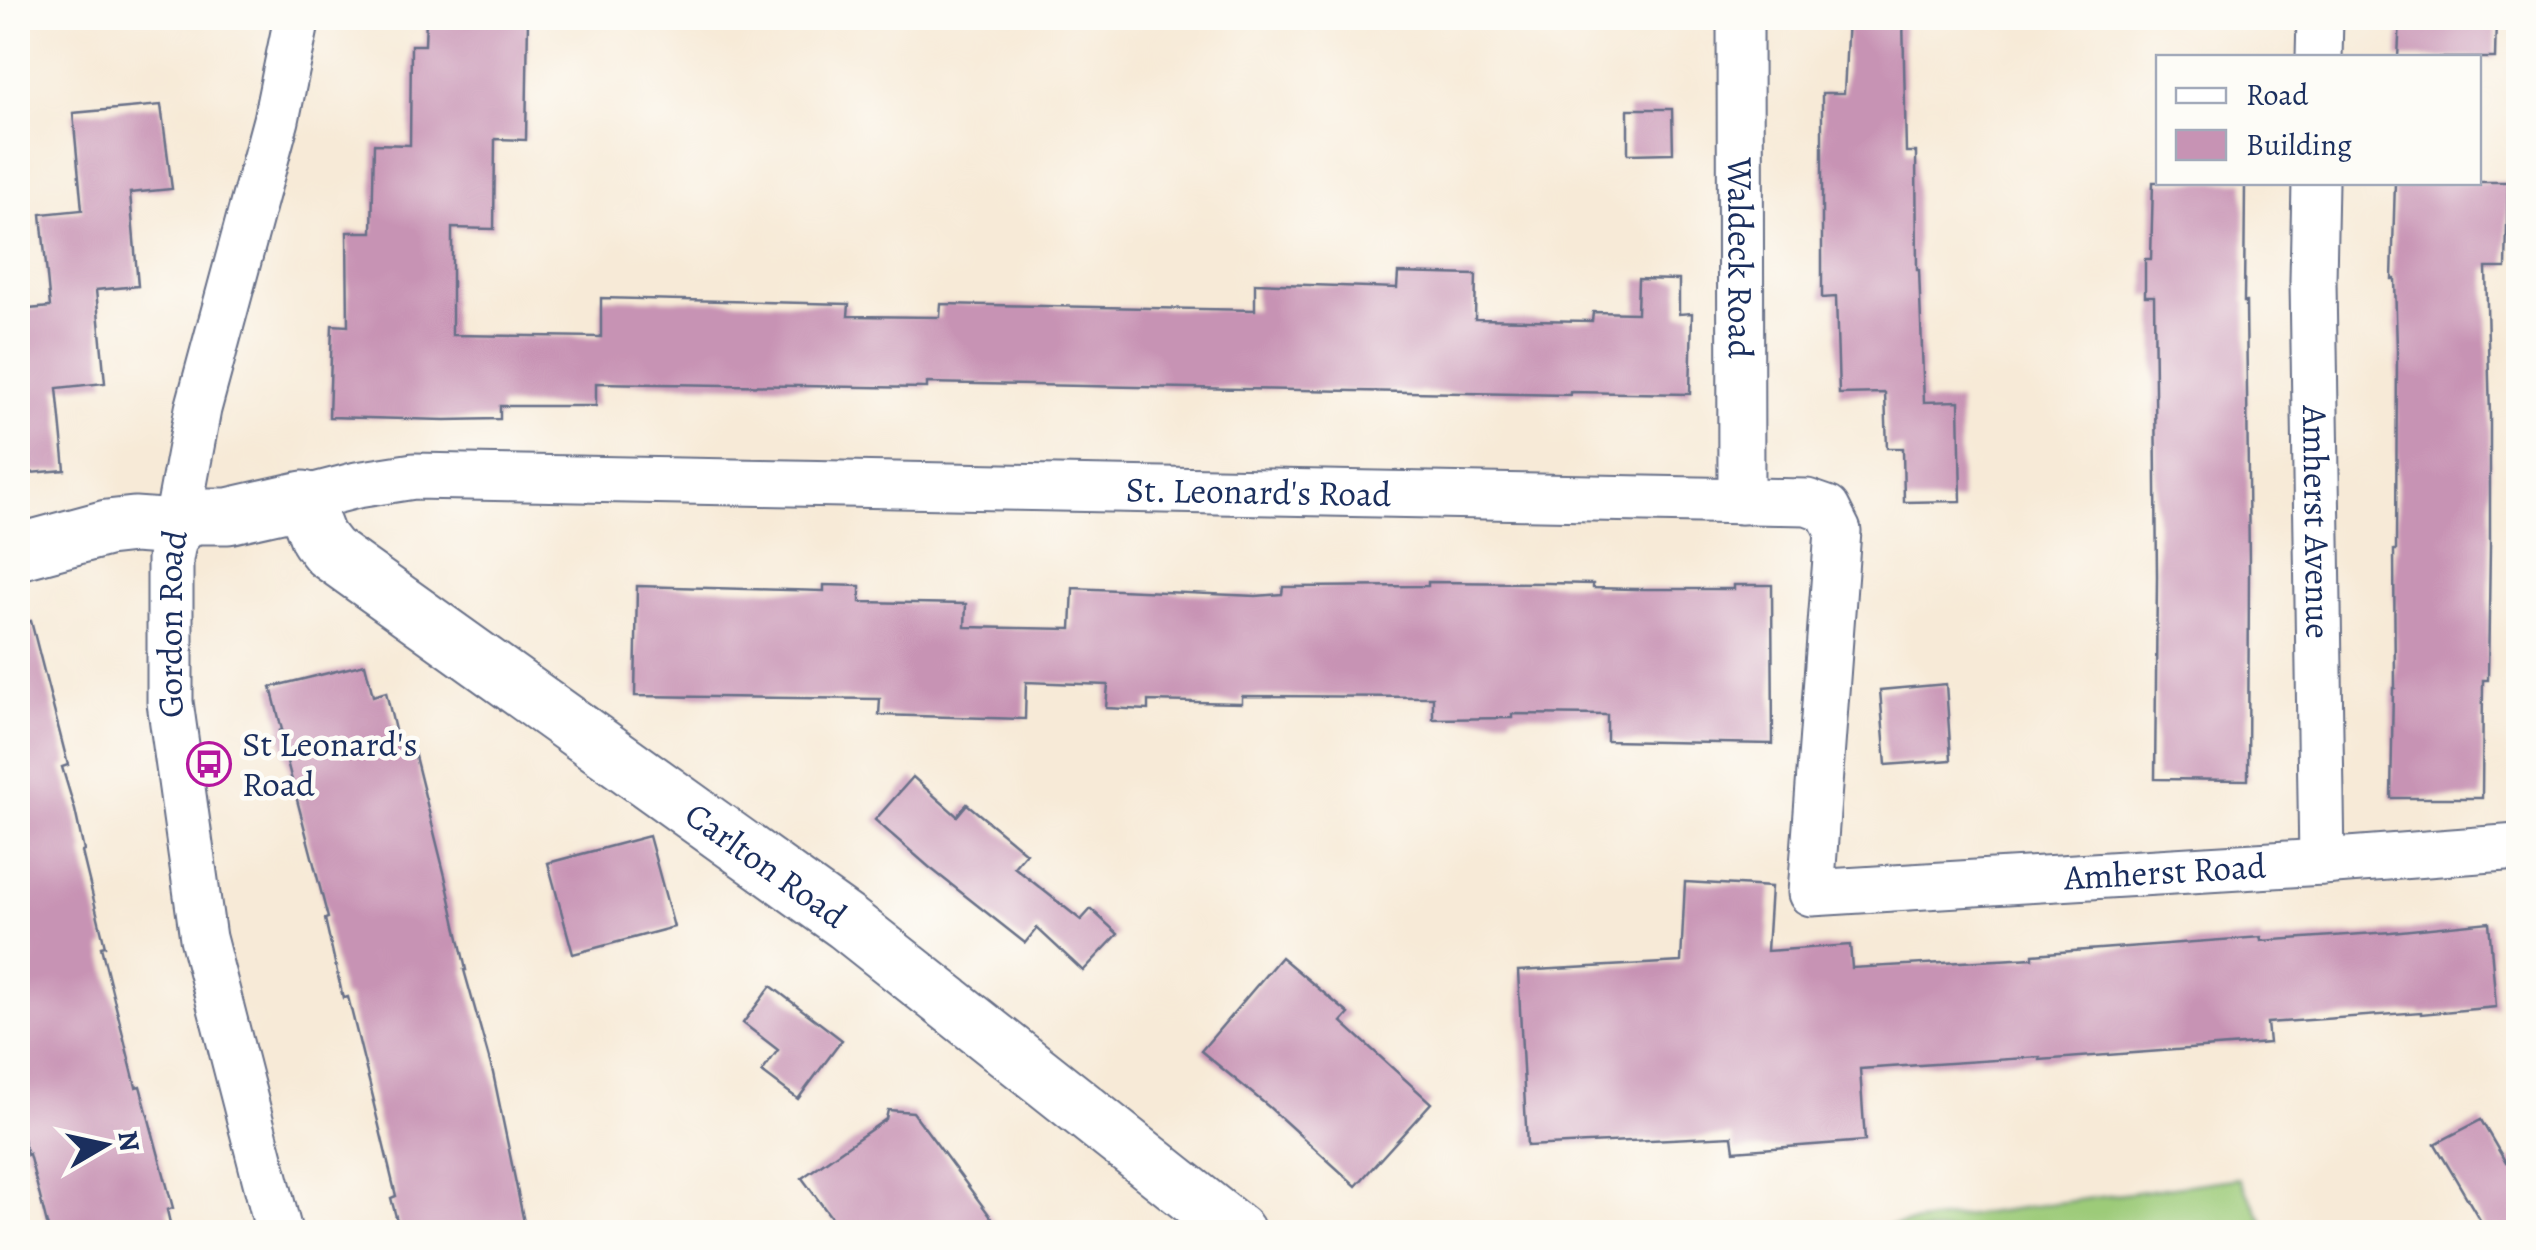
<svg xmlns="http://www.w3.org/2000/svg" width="2536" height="1250" viewBox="0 0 2536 1250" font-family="Alegreya,serif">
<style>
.green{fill:#9dcb79;stroke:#5c7d6c;stroke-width:2.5}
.building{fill:#c793b4}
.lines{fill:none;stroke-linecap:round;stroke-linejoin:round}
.minor-casing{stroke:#687088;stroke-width:49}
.tertiary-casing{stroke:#687088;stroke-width:59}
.minor{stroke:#fff;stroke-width:45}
.tertiary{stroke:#fff;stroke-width:55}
.labels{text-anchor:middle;stroke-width:9;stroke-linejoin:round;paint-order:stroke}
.street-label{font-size:35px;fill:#1b2f5e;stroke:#fdfcf7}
.poi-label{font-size:35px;fill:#1b2f5e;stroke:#fdfcf7;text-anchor:start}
</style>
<rect width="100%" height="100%" fill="#fdfcf7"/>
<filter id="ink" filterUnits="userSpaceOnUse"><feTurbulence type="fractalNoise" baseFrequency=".01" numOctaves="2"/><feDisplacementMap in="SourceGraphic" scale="20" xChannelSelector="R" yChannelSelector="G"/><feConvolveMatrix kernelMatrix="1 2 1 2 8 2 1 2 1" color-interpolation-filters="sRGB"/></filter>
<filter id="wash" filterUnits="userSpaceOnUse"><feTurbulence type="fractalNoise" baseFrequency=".0048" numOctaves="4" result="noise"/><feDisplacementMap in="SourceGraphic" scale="40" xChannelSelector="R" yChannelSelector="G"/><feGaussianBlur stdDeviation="2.25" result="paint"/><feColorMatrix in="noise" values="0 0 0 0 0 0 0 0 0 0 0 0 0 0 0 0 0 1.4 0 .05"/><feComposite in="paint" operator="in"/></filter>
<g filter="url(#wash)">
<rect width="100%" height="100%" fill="#f7ead7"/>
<polygon class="green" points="2239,1178 2269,1232 1845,1232"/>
<g id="blocks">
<g class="building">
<polygon points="426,18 528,18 526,140 495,139 494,229 452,228 452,335 601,337 601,298 849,304 848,316 940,317 941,304 1255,310 1255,283 1397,288 1398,273 1476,275 1475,319 1592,321 1593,312 1637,313 1638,279 1679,280 1679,314 1692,313 1690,394 1570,392 1570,395 1518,394 927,383 927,388 596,383 596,406 500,406 500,419 445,420 329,417 332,325 348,326 347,232 372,232 374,144 410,145 411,45 425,45"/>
<polygon points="1848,18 1903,18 1906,152 1916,152 1917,270 1919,270 1924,402 1959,401 1961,501 1904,502 1903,448 1887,448 1885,393 1839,394 1836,297 1822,298 1822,93 1844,93"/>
<polygon points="2400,18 2496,18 2495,58 2398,58"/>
<polygon points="161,105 172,189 130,193 138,286 96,290 105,383 57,388 65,470 18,474 18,310 50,307 41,214 82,210 73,113"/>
<polygon points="1628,109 1672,109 1673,153 1628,154"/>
<polygon points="2153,182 2245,182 2244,302 2246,302 2249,566 2248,780 2155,779 2157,576 2154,296 2145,296 2145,259 2151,259"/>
<polygon points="2395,182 2508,182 2506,268 2486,268 2490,417 2490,546 2488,680 2483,680 2482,798 2391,798 2393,688 2395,688 2394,550 2396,550 2397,350 2395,279 2392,279"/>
<polygon points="1428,582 1548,583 1593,584 1593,588 1636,589 1734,589 1734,585 1772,585 1773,744 1607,741 1607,715 1512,714 1512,718 1433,719 1433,697 1242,696 1242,703 1148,701 1148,710 1106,708 1108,685 1026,682 1025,719 879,715 880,699 635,696 637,586 824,591 824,585 860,586 860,602 966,604 965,627 1071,629 1073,588 1256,596 1282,594 1283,587 1428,586"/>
<polygon points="31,621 68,765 62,767 75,810 84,851 82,852 105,946 101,947 136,1087 140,1086 173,1208 167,1210 172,1232 49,1232 29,1154 27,1155 18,1118 18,623"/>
<polygon points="365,664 373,696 386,692 399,747 412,744 445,876 466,970 464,970 493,1073 526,1232 400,1232 391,1198 396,1196 373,1101 374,1101 348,997 343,998 325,919 328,918 279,731 282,730 271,687"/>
<polygon points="1946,684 1951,760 1886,765 1880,690"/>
<polygon points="913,777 957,816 967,804 1026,853 1014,867 1081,920 1091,909 1118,934 1083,971 1037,928 1025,943 929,867 875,820"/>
<polygon points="649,836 674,927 573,954 548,863"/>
<polygon points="1685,882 1771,887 1767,951 1850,945 1852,968 2033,958 2033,954 2261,937 2261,941 2391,932 2489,922 2496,1007 2421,1014 2421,1012 2267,1023 2269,1043 2040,1060 2040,1057 1860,1069 1865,1141 1734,1151 1732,1136 1527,1146 1518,971 1681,962"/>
<polygon points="1281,957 1349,1014 1342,1022 1431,1103 1356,1186 1269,1107 1201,1051"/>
<polygon points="771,986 842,1040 798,1099 762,1072 778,1050 743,1023"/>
<polygon points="888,1110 913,1112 1002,1232 842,1232 802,1178 886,1119"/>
<polygon points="2481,1120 2506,1163 2518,1155 2518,1232 2487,1232 2435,1144"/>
</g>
</g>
</g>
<g filter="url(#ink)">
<use href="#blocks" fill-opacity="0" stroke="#687088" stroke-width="2.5"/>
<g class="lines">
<g class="minor-casing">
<g id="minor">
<path id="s1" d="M 1740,18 L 1741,501"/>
<polyline points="2319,58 2320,18"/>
<path id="s2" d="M 2315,182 L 2313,281 L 2322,862"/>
<path id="s3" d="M 303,499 L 357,485 L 414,476 L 1807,502 L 1827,509 L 1838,531 L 1811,893 L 2322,862 L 2518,847"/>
<path id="s4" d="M 279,1232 L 203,938 L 170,702 L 170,559 L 198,409 L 276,120 L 297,18"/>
</g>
</g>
<g class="tertiary-casing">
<g id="tertiary">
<path id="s5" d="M 180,516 L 228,516 L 303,499 L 318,538 L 329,552 L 847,923 L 1237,1232"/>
<polyline points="18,552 107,528 134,525 177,528"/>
</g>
</g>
<use href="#minor" class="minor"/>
<use href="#tertiary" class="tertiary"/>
</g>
</g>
<defs>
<g id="bus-ring" transform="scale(2.25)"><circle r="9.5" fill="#fdfcf7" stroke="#b5179e" stroke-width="1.5"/><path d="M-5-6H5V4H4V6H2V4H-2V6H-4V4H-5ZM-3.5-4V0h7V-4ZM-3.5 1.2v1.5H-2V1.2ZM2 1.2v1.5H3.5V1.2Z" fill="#b5179e"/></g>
</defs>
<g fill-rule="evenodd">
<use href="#bus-ring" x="209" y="764"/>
</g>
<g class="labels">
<g class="street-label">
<text dy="12" stroke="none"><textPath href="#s1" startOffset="240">Waldeck Road</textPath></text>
<text dy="12" stroke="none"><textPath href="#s3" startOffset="958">St. Leonard's Road</textPath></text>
<text dy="12" stroke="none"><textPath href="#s2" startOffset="340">Amherst Avenue</textPath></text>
<text dy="12" stroke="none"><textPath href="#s4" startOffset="620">Gordon Road</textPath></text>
<text dy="12" stroke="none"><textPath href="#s5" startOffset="722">Carlton Road</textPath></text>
<text dy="12" stroke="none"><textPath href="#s3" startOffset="2270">Amherst Road</textPath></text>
</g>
<g class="poi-label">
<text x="242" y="756">St Leonard's<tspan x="242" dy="40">Road</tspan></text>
</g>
</g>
<rect width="2536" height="1250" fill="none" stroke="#fdfcf7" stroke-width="60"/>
<rect x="2156" y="55" width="325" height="130" fill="#fdfcf7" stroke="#a3aaba" stroke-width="2.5"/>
<rect x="2176" y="88" width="50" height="15" fill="#ffffff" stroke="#a3aaba" stroke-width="2.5"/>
<text x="2246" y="105" font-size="30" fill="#1b2f5e">Road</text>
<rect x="2176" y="130" width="50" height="30" fill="#c793b4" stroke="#a3aaba" stroke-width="2.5"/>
<text x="2246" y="155" font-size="30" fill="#1b2f5e">Building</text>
<g transform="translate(105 1145) rotate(81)" stroke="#fdfcf7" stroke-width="8" paint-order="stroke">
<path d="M0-8L18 38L0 25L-18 38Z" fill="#1b2f5e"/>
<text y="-15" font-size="28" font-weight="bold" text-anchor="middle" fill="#1b2f5e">N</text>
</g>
</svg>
